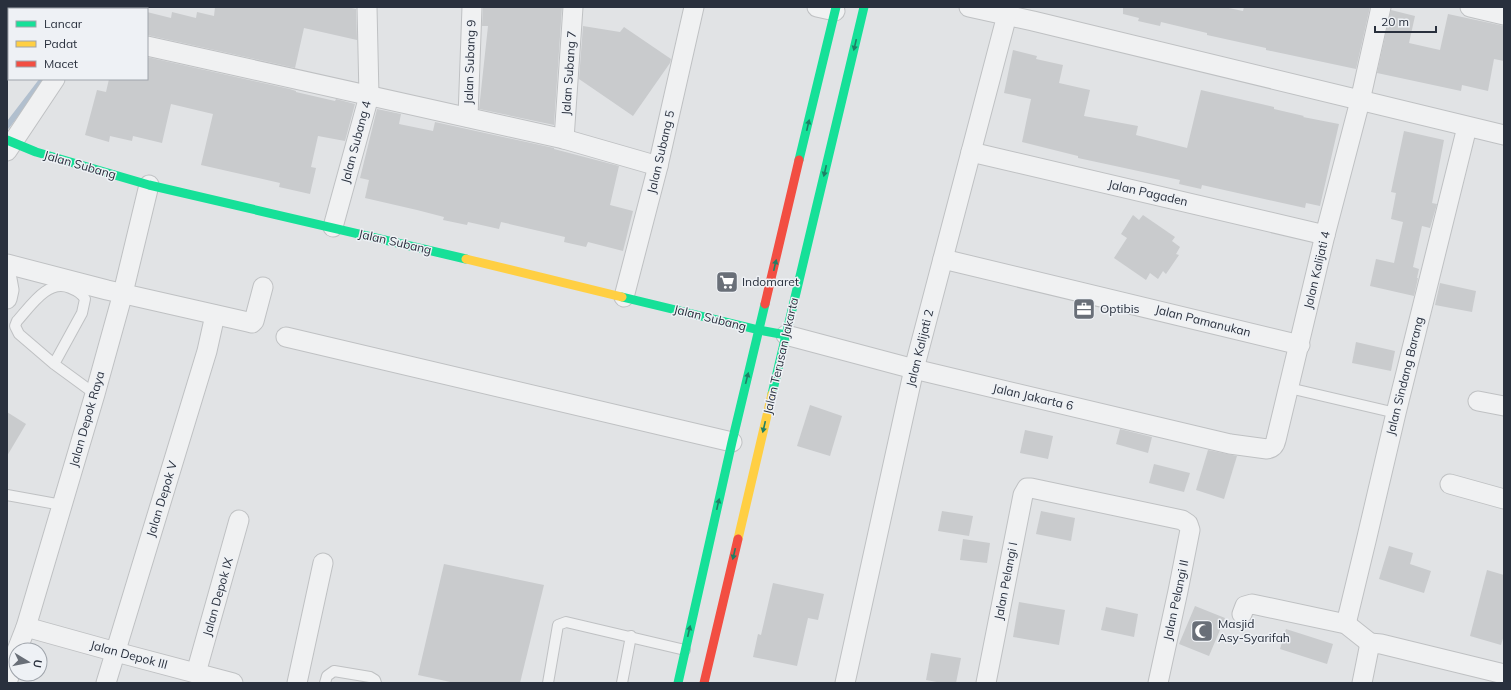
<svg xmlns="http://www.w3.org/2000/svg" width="1511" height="690" viewBox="0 0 1511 690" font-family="Mulish,sans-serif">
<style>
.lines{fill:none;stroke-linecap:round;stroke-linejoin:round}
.stream{stroke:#b1bfce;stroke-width:6}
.building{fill:#c9cbcd}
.lane-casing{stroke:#bfc1c3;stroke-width:12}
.street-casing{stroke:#bfc1c3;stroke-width:21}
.lane{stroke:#f0f1f2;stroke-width:10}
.street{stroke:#f0f1f2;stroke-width:19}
.fast{stroke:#16e098;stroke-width:9}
.slow{stroke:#ffcf43;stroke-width:9}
.jam{stroke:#f24e42;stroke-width:9}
.oneway{fill:#207f66}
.labels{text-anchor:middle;stroke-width:3;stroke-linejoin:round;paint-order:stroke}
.street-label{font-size:12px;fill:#29303d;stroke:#eef1f5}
.poi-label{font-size:12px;fill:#29303d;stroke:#eef1f5;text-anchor:start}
</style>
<rect width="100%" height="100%" fill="#e1e3e5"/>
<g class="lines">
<polyline class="stream" points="7,126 43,79"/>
</g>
<g class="building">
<polygon points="215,7 347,7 356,9 357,40 304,28 295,68 147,35 147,12 171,18 172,12 196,18 197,12 214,16"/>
<polygon points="483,7 562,7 554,125 479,109 488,26 482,26"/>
<polygon points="1123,7 1224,7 1243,11 1244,7 1370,7 1356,69 1266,50 1266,48 1207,35 1207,33 1161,22 1160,26 1138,21 1139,18 1123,14"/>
<polygon points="1391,10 1415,16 1409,43 1440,50 1448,14 1504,26 1504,61 1494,59 1488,91 1462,85 1461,91 1377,73"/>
<polygon points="583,26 620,32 624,27 671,59 670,63 633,116 579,79"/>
<polygon points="1013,50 1037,56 1036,59 1063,65 1059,83 1090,90 1084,116 1138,126 1136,135 1187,148 1201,90 1274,107 1274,109 1304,116 1303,117 1339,124 1320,206 1306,203 1305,208 1202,185 1201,189 1179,184 1180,180 1078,158 1078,156 1022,142 1031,99 1004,93"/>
<polygon points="147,57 290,89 296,91 296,92 335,101 336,99 355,104 345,141 318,136 311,167 316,168 310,194 279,187 280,183 201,165 213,114 171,104 162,143 133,136 132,141 110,136 109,142 85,135 97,90 106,92 109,79 147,79"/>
<polygon points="377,109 401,114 399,124 433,131 435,122 554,148 554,149 619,166 610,205 633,211 623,251 588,242 586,247 564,242 565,237 501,222 499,229 468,222 467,225 443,220 444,217 417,210 365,198 369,180 360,178"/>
<polygon points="1404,131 1444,140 1432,203 1437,204 1430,228 1422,226 1413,267 1419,269 1417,278 1418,278 1414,296 1370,286 1376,259 1394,263 1403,222 1391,219 1396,193 1391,192"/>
<polygon points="1133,215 1139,220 1143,215 1175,237 1172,241 1180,247 1176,254 1179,255 1166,274 1163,271 1158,279 1150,273 1146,280 1114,258 1127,238 1121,234"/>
<polygon points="1440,283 1476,291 1472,312 1435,305"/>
<polygon points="1356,342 1395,351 1391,371 1352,363"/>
<polygon points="810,405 842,416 830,456 797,446"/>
<polygon points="7,412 26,424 7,456"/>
<polygon points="1120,429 1152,437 1148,453 1116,444"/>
<polygon points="1025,430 1053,436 1048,459 1020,453"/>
<polygon points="1208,450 1237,456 1224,499 1196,490"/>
<polygon points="1154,464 1190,473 1184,492 1149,483"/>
<polygon points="942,511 973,516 969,536 938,531"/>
<polygon points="1041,511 1075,518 1071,541 1036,534"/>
<polygon points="963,539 990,543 987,563 960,560"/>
<polygon points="1389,546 1413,553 1410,564 1431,571 1424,593 1379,579"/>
<polygon points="444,564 544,585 520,683 455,683 418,675"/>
<polygon points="1487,570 1504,575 1504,635 1501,645 1470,636"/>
<polygon points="773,583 824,594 818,620 808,618 797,666 753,657 758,634 761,635"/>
<polygon points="1019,602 1065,610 1059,645 1013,637"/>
<polygon points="1195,606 1225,618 1209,656 1179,644"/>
<polygon points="1106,607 1138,614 1134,637 1101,630"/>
<polygon points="1286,629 1333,644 1327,664 1280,649"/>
<polygon points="931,653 961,658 956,683 942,683 926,680"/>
</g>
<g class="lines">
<g class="lane-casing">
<g id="lane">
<path d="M 54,364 L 82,313 L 85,299 C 81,293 77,291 70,288 C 48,278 30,307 17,321 L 15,326 L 19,334 L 54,364 L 95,394"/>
<polyline points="1289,388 1396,413"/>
<polyline points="7,495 62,505"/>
<polyline points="325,683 327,676 334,671 370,677 375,680 376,683"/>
<polyline points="548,683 558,625 566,622 685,650"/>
<polyline points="622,683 631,636"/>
</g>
</g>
<g class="street-casing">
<g id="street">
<polyline points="23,7 26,9"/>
<polyline points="817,7 835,11"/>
<polyline points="969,7 1033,21 1504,135"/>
<polyline points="1470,7 1504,15"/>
<polyline points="103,9 104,7"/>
<polyline points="147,46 564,139 658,166"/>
<polyline points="468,117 472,7"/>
<polyline points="564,139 573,7"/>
<polyline points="7,151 55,79"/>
<polyline points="971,152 1325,235"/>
<polyline points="333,227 369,96 367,7"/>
<polyline points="943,259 1300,345"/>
<polyline points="7,264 107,290 248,322 252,323 254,321 263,287"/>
<polyline points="7,279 9,290 7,299"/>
<polyline points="624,297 658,166 694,7"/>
<path d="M 786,335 L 914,369 L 1230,444 L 1267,449 C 1273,448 1275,445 1276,440 L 1325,235 L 1360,101 L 1381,7"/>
<polyline points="286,337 732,442"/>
<polyline points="1478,401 1504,406"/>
<polyline points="1450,484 1504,499"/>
<polyline points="1242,614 1245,606 1252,604 1346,624 1370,643"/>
<polyline points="1346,624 1367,537 1396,413 1467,127"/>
<polyline points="26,627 116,652 233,683"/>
<polyline points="1370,643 1381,644 1504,674"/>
<polyline points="17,650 26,627 95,394 123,293 149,185"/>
<polyline points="196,673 239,520"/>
<polyline points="7,683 16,654"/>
<polyline points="106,683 207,351 215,315"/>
<polyline points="297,683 323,563"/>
<polyline points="845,683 914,369 1007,15"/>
<polyline points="986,683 1023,495 1027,488 1031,488 1182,520 1188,524 1190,530 1178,591 1158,683"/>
<polyline points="1362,683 1370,643"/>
</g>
</g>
<use href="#lane" class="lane"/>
<use href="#street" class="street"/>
<g class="fast">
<polyline points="7,140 36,152 149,185 466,259"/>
<polyline points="799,160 836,7"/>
<polyline points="622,297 759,330 786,335"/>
<polyline points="772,394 864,7"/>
<polyline points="678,683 732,442 765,304"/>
</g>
<g class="slow">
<polyline points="466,259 622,297"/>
<polyline points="738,539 772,394"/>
</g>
<g class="jam">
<polyline points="765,304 799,160"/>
<polyline points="704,683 738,539"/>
</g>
</g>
<defs><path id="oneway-solid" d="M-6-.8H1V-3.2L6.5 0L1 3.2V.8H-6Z"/></defs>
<g class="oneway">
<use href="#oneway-solid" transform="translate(855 45) rotate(103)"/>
<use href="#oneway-solid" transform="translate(808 125) rotate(-77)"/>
<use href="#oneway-solid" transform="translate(825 171) rotate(103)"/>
<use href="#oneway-solid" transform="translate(775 265) rotate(-77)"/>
<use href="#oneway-solid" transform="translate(747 378) rotate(-76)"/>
<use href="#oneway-solid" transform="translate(764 427) rotate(103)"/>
<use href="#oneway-solid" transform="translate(718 504) rotate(-77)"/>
<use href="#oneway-solid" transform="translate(734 554) rotate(103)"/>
<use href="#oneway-solid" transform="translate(689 631) rotate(-77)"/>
</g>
<defs>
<g id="supermarket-square" transform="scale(1.15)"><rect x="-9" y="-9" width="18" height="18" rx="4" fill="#696f78" stroke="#eef1f5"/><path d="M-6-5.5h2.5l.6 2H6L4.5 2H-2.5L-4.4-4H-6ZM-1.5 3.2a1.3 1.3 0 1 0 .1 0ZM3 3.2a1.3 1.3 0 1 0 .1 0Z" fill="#fff"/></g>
<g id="office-square" transform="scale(1.15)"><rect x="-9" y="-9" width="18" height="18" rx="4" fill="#696f78" stroke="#eef1f5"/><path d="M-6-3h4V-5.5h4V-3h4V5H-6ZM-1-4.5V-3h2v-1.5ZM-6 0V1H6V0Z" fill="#fff"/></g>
<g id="mosque-square" transform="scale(1.15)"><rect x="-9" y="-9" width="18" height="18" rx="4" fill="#696f78" stroke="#eef1f5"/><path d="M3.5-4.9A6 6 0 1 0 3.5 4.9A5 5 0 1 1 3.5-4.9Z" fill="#fff"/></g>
</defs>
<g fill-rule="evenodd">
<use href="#supermarket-square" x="727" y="282"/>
<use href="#office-square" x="1084" y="309"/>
<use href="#mosque-square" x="1202" y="631"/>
</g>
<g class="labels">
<g class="street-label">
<text transform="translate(470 62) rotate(-88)" y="4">Jalan Subang 9</text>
<text transform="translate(569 73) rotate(-86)" y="4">Jalan Subang 7</text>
<text transform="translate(356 142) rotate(-75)" y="4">Jalan Subang 4</text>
<text transform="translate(661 152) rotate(-77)" y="4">Jalan Subang 5</text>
<text transform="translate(80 165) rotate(16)" y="4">Jalan Subang</text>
<text transform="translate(1148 193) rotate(13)" y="4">Jalan Pagaden</text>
<text transform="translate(395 242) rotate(13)" y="4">Jalan Subang</text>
<text transform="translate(1317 270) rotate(-77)" y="4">Jalan Kalijati 4</text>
<text transform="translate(710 318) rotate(14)" y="4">Jalan Subang</text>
<text transform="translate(1203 321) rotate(14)" y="4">Jalan Pamanukan</text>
<text transform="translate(920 348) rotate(-76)" y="4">Jalan Kalijati 2</text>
<text transform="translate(781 356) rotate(-77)" y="4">Jalan Terusan Jakarta</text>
<text transform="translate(1405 376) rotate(-76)" y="4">Jalan Sindang Barang</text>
<text transform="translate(1033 397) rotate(13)" y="4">Jalan Jakarta 6</text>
<text transform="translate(87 419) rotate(-74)" y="4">Jalan Depok Raya</text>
<text transform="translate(162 499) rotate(-73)" y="4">Jalan Depok V</text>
<text transform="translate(1006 581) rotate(-79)" y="4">Jalan Pelangi I</text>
<text transform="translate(218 597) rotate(-74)" y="4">Jalan Depok IX</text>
<text transform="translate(1176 600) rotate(-78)" y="4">Jalan Pelangi II</text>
<text transform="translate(129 655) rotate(15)" y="4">Jalan Depok III</text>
</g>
<g class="poi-label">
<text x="742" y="286">Indomaret</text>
<text x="1100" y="313">Optibis</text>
<text x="1218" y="628">Masjid<tspan x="1218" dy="14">Asy-Syarifah</tspan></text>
</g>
</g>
<rect width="1511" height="690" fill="none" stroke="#29303d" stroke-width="16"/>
<rect x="8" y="8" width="140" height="72" fill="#eef1f5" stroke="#9fa4ab"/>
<rect x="16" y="21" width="20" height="6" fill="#16e098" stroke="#9fa4ab"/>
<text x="44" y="28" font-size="12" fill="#29303d">Lancar</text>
<rect x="16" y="41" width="20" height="6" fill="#ffcf43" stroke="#9fa4ab"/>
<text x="44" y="48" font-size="12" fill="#29303d">Padat</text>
<rect x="16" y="61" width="20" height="6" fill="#f24e42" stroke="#9fa4ab"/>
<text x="44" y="68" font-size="12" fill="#29303d">Macet</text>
<g transform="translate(28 662) rotate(100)"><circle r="19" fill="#eef1f5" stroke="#9fa4ab"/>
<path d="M0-3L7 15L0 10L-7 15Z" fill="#696f78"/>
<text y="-6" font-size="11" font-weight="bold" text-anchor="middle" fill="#29303d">U</text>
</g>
<path d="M1375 26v6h61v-6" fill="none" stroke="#29303d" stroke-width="2"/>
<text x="1381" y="26" font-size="12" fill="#29303d" stroke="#eef1f5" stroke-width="3" paint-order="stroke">20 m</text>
</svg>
